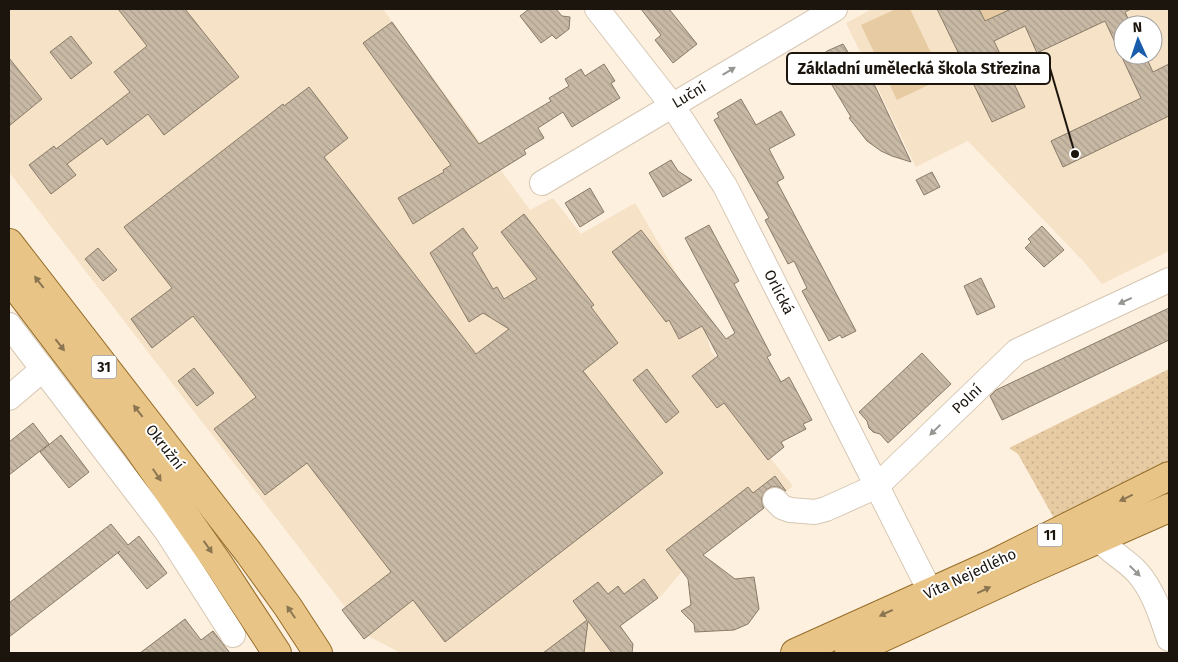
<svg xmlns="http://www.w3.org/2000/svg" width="1178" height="662" viewBox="0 0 1178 662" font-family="'Fira Sans',sans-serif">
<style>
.built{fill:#f6e2c6;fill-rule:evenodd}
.grass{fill:#e7cba3}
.park{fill:url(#park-dots)}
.building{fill:url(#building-back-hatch);stroke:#897b68}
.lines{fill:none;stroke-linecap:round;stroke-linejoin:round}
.minor-casing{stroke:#d6c7b3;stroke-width:26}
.major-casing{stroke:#966d29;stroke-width:30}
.minor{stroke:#fff;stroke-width:24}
.major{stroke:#e8c487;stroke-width:28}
.oneway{fill:#989693}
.oneway2{fill:#8c7551}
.labels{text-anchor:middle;stroke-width:4;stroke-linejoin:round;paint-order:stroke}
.shield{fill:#fff;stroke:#5f5b56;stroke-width:1}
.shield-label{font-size:14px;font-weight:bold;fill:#1b150e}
.street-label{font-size:15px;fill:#1b150e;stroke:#fff}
.leader{fill:none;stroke:#1b150e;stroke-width:2}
.callout-dot{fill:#1b150e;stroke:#fff;stroke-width:2}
.callout{fill:#fff;stroke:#1b150e;stroke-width:2}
.callout-label{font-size:16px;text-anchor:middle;font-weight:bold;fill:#1b150e}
</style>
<defs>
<pattern id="park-dots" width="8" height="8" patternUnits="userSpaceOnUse" patternTransform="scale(1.25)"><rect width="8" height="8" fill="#e7cba3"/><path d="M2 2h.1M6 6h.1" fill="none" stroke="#c6ad8b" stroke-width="1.8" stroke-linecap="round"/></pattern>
<pattern id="building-back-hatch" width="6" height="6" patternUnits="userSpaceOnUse" patternTransform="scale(1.25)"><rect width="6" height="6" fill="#c8b9a5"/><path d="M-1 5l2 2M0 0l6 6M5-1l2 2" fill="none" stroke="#ab9e8d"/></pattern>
</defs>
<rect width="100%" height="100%" fill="#fdf0df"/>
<g class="built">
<polygon points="9,9 383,9 530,210 553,198 581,234 635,203 701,315 711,351 784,447 770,458 793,486 682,571 662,595 620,626 633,644 632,653 401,653 368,636 364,639 342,610 345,607 9,172"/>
<path d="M 872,9 L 1169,9 L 1169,251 L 1102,284 L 1084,262 L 968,141 L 916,167 L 846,23 ZM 1123,25 L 1153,25 L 1153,55 L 1123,55 Z"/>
</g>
<g class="grass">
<polygon points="896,9 910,9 943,78 897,100 861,25"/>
<polygon points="979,9 1011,9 985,21"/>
</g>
<polygon class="park" points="1169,369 1169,462 1055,520 1018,454 1009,448"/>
<g class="building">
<polygon points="118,9 185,9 239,77 164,135 148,114 107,145 102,138 67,164 76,175 51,194 29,165 54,146 56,149 130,92 114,72 147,46"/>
<polygon points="529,9 556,9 562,16 570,17 569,29 556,39 552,35 541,43 520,16"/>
<polygon points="641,9 669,9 697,44 673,63 655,40 661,35"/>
<polygon points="937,9 979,9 985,21 1011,9 1131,9 1125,12 1131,25 1123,25 1123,55 1145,55 1153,72 1169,64 1169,116 1063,167 1051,141 1141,98 1105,21 1037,53 1025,26 994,41 1025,107 992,122"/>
<polygon points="392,22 479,144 551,101 549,98 569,86 565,79 581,69 585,76 604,64 615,81 611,83 620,98 572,127 563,112 538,128 544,138 524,150 526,154 413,224 398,198 444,172 443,170 451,165 363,43"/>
<polygon points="71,36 92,63 71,79 50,52"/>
<polygon points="843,44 859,70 866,67 911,162 892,156 881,151 867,141 849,118 851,117 817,60 827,51"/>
<polygon points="9,58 42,99 9,126"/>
<polygon points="309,87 348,138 324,157 476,354 509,329 483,313 469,322 430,253 463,228 478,248 472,253 493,289 497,287 504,299 537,279 501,232 524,214 594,305 591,307 618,343 583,371 663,473 445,642 413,600 364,639 342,610 391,572 307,463 265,495 214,429 256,397 193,316 152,348 131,319 172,288 124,227 283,104 284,106"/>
<polygon points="741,99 756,125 781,111 795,135 769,149 784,178 777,182 856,331 842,338 840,335 829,341 802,291 807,288 794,261 788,264 765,220 769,218 714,120 719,117 717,113"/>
<polygon points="671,160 678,171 692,180 663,197 649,173"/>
<polygon points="932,172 940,187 924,195 916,180"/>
<polygon points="590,188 604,212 580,227 565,203"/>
<polygon points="709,225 739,281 734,284 771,355 767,357 781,382 789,377 812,420 803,424 806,429 781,442 784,447 768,460 724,403 717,408 692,376 718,356 702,326 679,339 669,320 666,322 612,252 641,230 726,339 735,333 685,238"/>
<polygon points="1042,226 1064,250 1044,267 1025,248 1031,242 1028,239"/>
<polygon points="98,248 117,270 103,281 85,259"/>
<polygon points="981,278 995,307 977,315 964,286"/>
<polygon points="1169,308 1169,340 1002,420 990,396 996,390"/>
<polygon points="922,353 951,384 888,443 880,434 873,432 869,428 867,421 859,412"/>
<polygon points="194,368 214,393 197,406 178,381"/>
<polygon points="647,369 679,412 666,423 633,380"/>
<polygon points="33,423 49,444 9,475 9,442"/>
<polygon points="61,435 89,472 69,488 40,452"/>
<polygon points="775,476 786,491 778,487 771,487 766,490 762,497 762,503 764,508 703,555 735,579 754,577 759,609 748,624 734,630 695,632 694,624 681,611 691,605 688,579 666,550 748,487 753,493"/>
<polygon points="111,524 128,545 139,536 167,573 147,589 118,553 120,551 9,637 9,603"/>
<polygon points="644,579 658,598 620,626 633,644 632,653 612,653 588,621 584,653 543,653 587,620 573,601 598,582 608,594 618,586 624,594"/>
<polygon points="185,619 201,640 213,631 230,653 140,653"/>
</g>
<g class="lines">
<g class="minor-casing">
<g id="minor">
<polyline points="597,9 672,105 725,186 931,593"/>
<polyline points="542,183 835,9"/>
<polyline points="9,325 167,532 233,635"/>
<polyline points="9,398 43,369"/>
<polyline points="775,500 782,507 790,510 815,512 826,509 877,486 1017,351 1169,280"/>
<path d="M 1099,539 C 1110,552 1126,560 1137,572 C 1154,591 1161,616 1169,639"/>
</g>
</g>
<g class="major-casing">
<g id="major">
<polyline points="9,243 249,553 288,607 318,653"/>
<polyline points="9,278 138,448 218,563 277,653"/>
<polyline points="795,653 995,563 1169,476"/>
<polyline points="849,653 1026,571 1169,508"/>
</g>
</g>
<use href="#minor" class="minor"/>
<use href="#major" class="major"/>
</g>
<defs><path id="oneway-solid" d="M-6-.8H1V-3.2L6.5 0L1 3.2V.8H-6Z" transform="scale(1.25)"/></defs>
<g class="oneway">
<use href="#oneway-solid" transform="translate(729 71) rotate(-31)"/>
<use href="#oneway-solid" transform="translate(1125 301) rotate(155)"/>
<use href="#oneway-solid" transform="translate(935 430) rotate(136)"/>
<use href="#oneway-solid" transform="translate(1135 571) rotate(45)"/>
</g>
<g class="oneway2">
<use href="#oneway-solid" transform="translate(39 282) rotate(-128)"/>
<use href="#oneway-solid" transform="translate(60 345) rotate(52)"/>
<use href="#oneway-solid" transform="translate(138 411) rotate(-128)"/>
<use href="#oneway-solid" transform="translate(157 475) rotate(56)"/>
<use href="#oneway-solid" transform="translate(1126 498) rotate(154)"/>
<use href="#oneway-solid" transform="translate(208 547) rotate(55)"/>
<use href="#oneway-solid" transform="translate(984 590) rotate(-25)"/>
<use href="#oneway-solid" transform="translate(291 612) rotate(-124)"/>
<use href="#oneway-solid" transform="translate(886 613) rotate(155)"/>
</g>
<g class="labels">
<g class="shield">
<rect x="91.5" y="355.5" width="25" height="23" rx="4"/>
<rect x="1037.5" y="523.5" width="25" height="23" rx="4"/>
</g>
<g class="shield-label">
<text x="104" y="372">31</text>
<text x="1050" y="540">11</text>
</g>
<g class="street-label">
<text transform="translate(689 95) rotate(-31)" y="5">Luční</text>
<text transform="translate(779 292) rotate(63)" y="5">Orlická</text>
<text transform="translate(967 399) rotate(-44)" y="5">Polní</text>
<text transform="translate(165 447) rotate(52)" y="5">Okružní</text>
<text transform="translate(970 574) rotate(-25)" y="5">Víta Nejedlého</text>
</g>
</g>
<path class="leader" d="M1075 154L1050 68"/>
<circle class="callout-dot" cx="1075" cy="154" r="5"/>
<rect class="callout" x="787" y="53" width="263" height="31" rx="5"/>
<g class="callout-label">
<text x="919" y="74">Základní umělecká škola Střezina</text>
</g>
<rect width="1178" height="662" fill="none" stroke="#1b150e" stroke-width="20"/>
<g transform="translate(1138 40) rotate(357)"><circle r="24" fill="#ffffff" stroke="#a4a19f"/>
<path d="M0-4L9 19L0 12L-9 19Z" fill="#195cac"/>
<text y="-8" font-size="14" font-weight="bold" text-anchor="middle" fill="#1b150e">N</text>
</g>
</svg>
